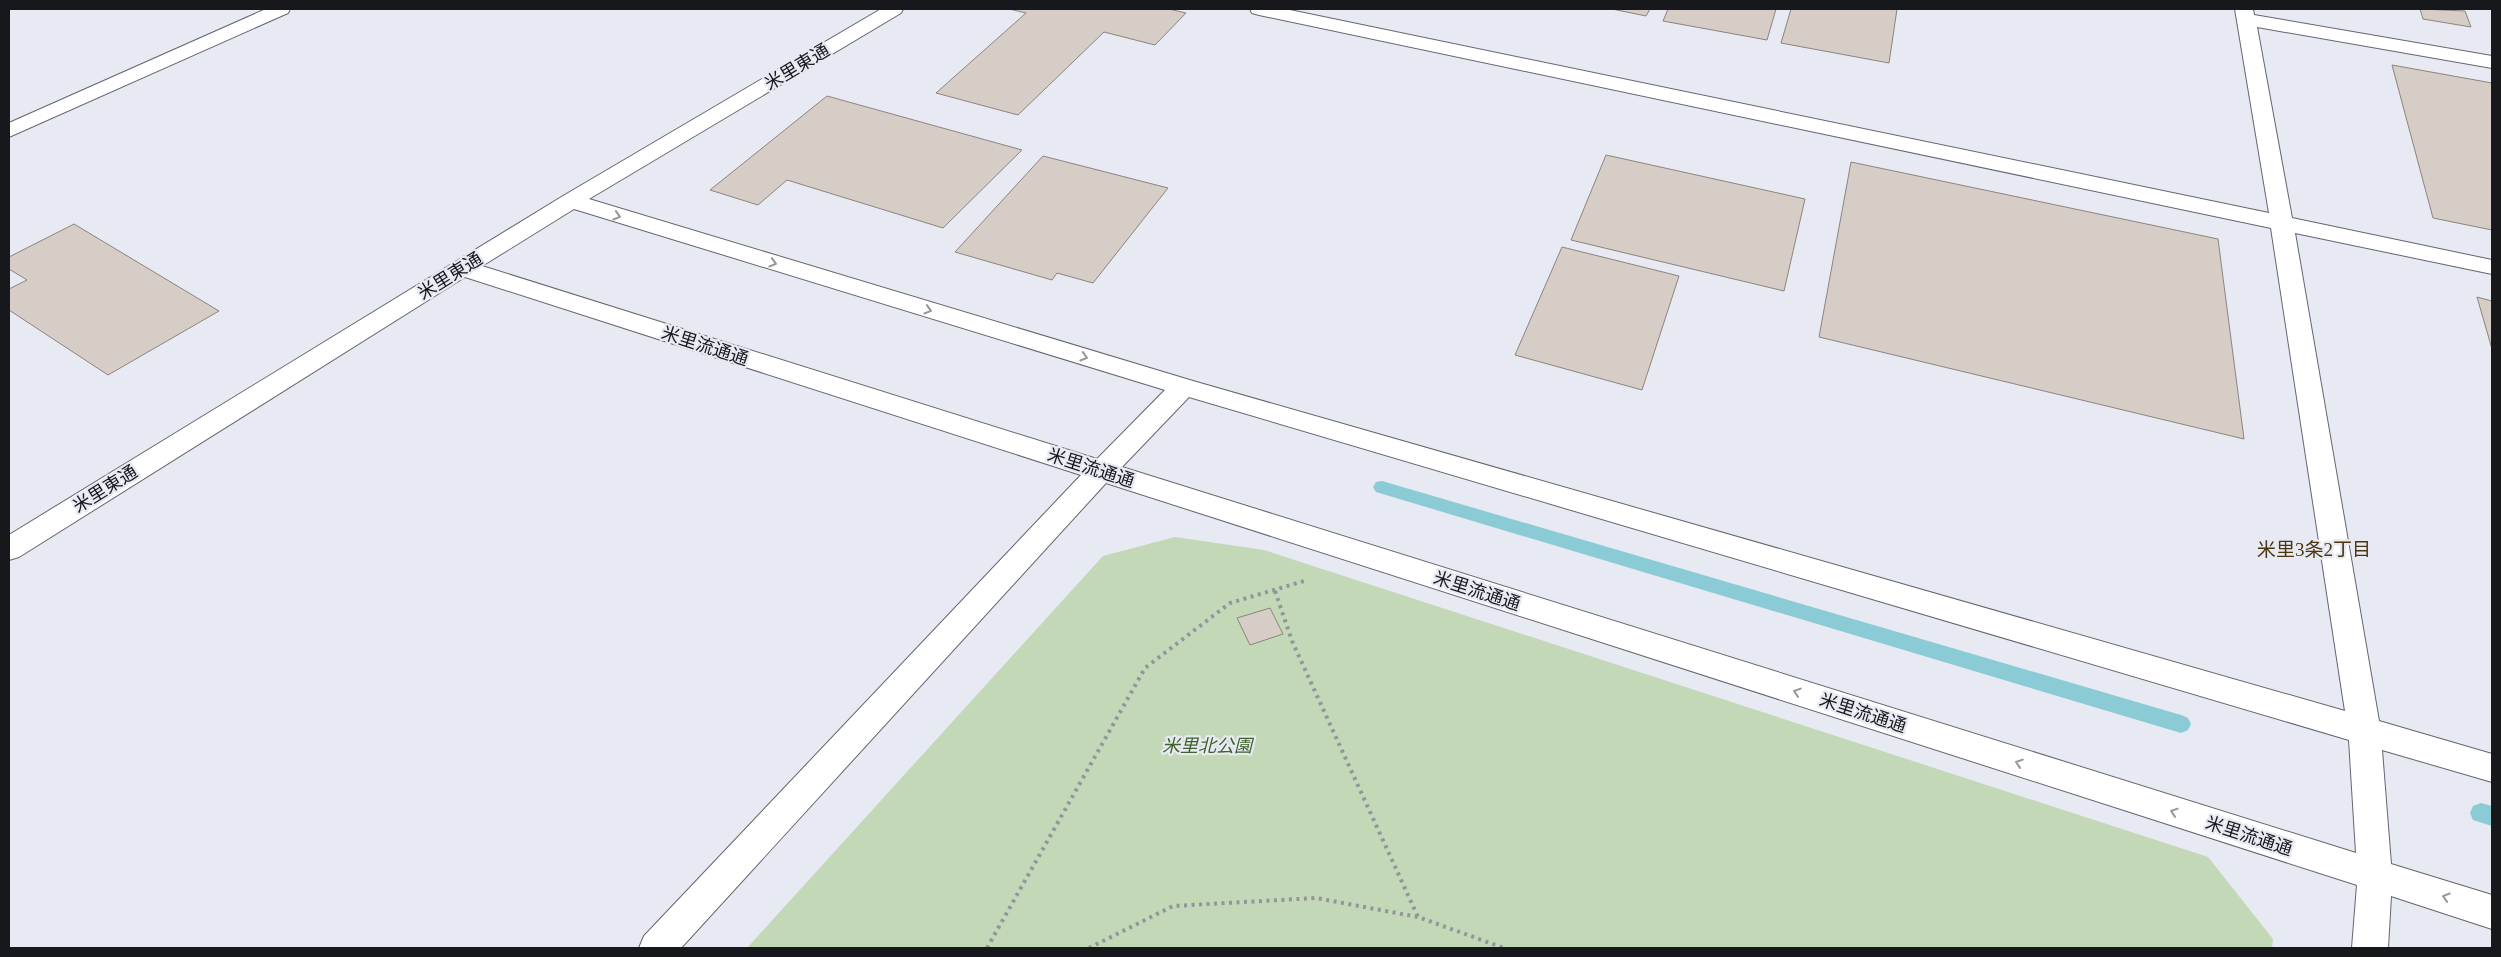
<svg xmlns="http://www.w3.org/2000/svg" width="2501" height="957" viewBox="0 0 2501 957" font-family="'Times New Roman','Noto Sans JP',serif">
<style>
.green{fill:#c2d8b7}
.lines{fill:none;stroke-linecap:round;stroke-linejoin:round}
.stream{fill:#8acbd5;fill-rule:evenodd}
.building{fill:#d6cdc6;stroke:#8d847e}
.minor-casing{stroke:#65666f;stroke-width:2}
.path{stroke:#93959c;stroke-width:4;stroke-dasharray:3 4.5;stroke-linecap:butt}
.minor{fill:#fff;fill-rule:evenodd}
.oneway{stroke:#979798}
.labels{text-anchor:middle;stroke-width:4.5;stroke-linejoin:round;paint-order:stroke}
.street-label{font-size:18px;fill:#17181b;stroke:#e7e9f3}
.park-label{font-size:18px;font-style:italic;fill:#3e6328;stroke:#e7e9f3}
.neighbourhood-label{font-size:19px;fill:#4c3611;stroke:#e7e9f3}
</style>
<rect width="100%" height="100%" fill="#e7e9f3"/>
<polygon class="green" points="1175,537 1264,550 2208,857 2273,939 2272,948 747,948 1103,556"/>
<g class="lines">
<g class="stream">
<polygon points="1382,481 2181,715 2188,718 2191,724 2188,730 2181,733 1376,492 1373,487 1376,482"/>
<polygon points="2481,803 2492,806 2492,826 2473,820 2470,813 2473,806"/>
</g>
</g>
<g class="building">
<polygon points="1009,9 1169,9 1186,13 1155,45 1104,32 1018,115 936,93 1026,13"/>
<polygon points="1612,9 1650,9 1646,16"/>
<polygon points="1668,9 1776,9 1767,40 1663,21"/>
<polygon points="1791,9 1897,9 1889,63 1781,43"/>
<polygon points="2420,9 2465,11 2471,27 2423,19"/>
<polygon points="2392,65 2492,83 2492,230 2433,218"/>
<polygon points="827,96 1022,150 943,228 787,180 758,205 710,190"/>
<polygon points="1606,155 1805,199 1784,291 1571,240"/>
<polygon points="1043,156 1168,188 1093,283 1057,273 1052,280 955,252"/>
<polygon points="1851,162 2218,239 2244,439 1819,337"/>
<polygon points="74,224 219,311 108,375 9,310 9,289 27,280 9,269 9,257"/>
<polygon points="1562,247 1679,276 1642,390 1515,355"/>
<polygon points="2477,297 2492,301 2492,349"/>
<polygon points="1270,608 1283,634 1250,645 1237,618"/>
</g>
<g class="lines">
<g class="minor-casing">
<g id="minor">
<polygon points="266,9 290,9 288,13 9,137 9,123"/>
<path d="M 881,9 L 903,9 L 901,13 L 589,199 L 1193,381 L 2345,711 L 2271,228 L 1259,15 L 1252,13 L 1250,9 L 1285,9 L 2269,213 L 2235,9 L 2253,9 L 2254,15 L 2492,56 L 2492,68 L 2257,27 L 2292,218 L 2492,260 L 2492,274 L 2295,233 L 2379,721 L 2492,754 L 2492,782 L 2382,750 L 2391,864 L 2492,895 L 2492,929 L 2391,896 L 2388,948 L 2352,948 L 2357,885 L 1106,483 L 681,948 L 639,948 L 644,936 L 1081,475 L 465,277 L 19,557 L 9,560 L 9,535 L 563,196 ZM 574,209 L 1165,390 L 1097,459 L 482,266 ZM 1189,397 L 2349,740 L 2356,853 L 1122,467 Z"/>
</g>
</g>
<g class="path">
<polyline points="1275,591 1292,641 1418,917"/>
<polyline points="987,948 1145,668 1230,603 1304,581"/>
<polyline points="1089,948 1173,906 1316,898 1418,917 1504,948"/>
</g>
<use href="#minor" class="minor"/>
</g>
<defs><path id="oneway-chevron" d="M-2-3.5L2.5 0L-2 3.5" fill="none" stroke-width="1.6" stroke-linecap="round" stroke-linejoin="round" transform="scale(1.25)"/></defs>
<g class="oneway">
<use href="#oneway-chevron" transform="translate(617 216) rotate(17)"/>
<use href="#oneway-chevron" transform="translate(773 263) rotate(17)"/>
<use href="#oneway-chevron" transform="translate(928 310) rotate(17)"/>
<use href="#oneway-chevron" transform="translate(1084 357) rotate(17)"/>
<use href="#oneway-chevron" transform="translate(1797 692) rotate(-162)"/>
<use href="#oneway-chevron" transform="translate(2019 763) rotate(-162)"/>
<use href="#oneway-chevron" transform="translate(2174 812) rotate(-162)"/>
<use href="#oneway-chevron" transform="translate(2446 897) rotate(-163)"/>
</g>
<g class="labels">
<g class="street-label">
<text transform="translate(797 67) rotate(-31)" y="6">米里東通</text>
<text transform="translate(450 276) rotate(-32)" y="6">米里東通</text>
<text transform="translate(705 346) rotate(18)" y="6">米里流通通</text>
<text transform="translate(1091 468) rotate(18)" y="6">米里流通通</text>
<text transform="translate(105 489) rotate(-32)" y="6">米里東通</text>
<text transform="translate(1477 591) rotate(18)" y="6">米里流通通</text>
<text transform="translate(1863 713) rotate(18)" y="6">米里流通通</text>
<text transform="translate(2249 836) rotate(18)" y="6">米里流通通</text>
</g>
<g class="park-label">
<text x="1207" y="752">米里北公園</text>
</g>
<g class="neighbourhood-label">
<text x="2314" y="556">米里3条2丁目</text>
</g>
</g>
<rect width="2501" height="957" fill="none" stroke="#17181b" stroke-width="20"/>
</svg>
